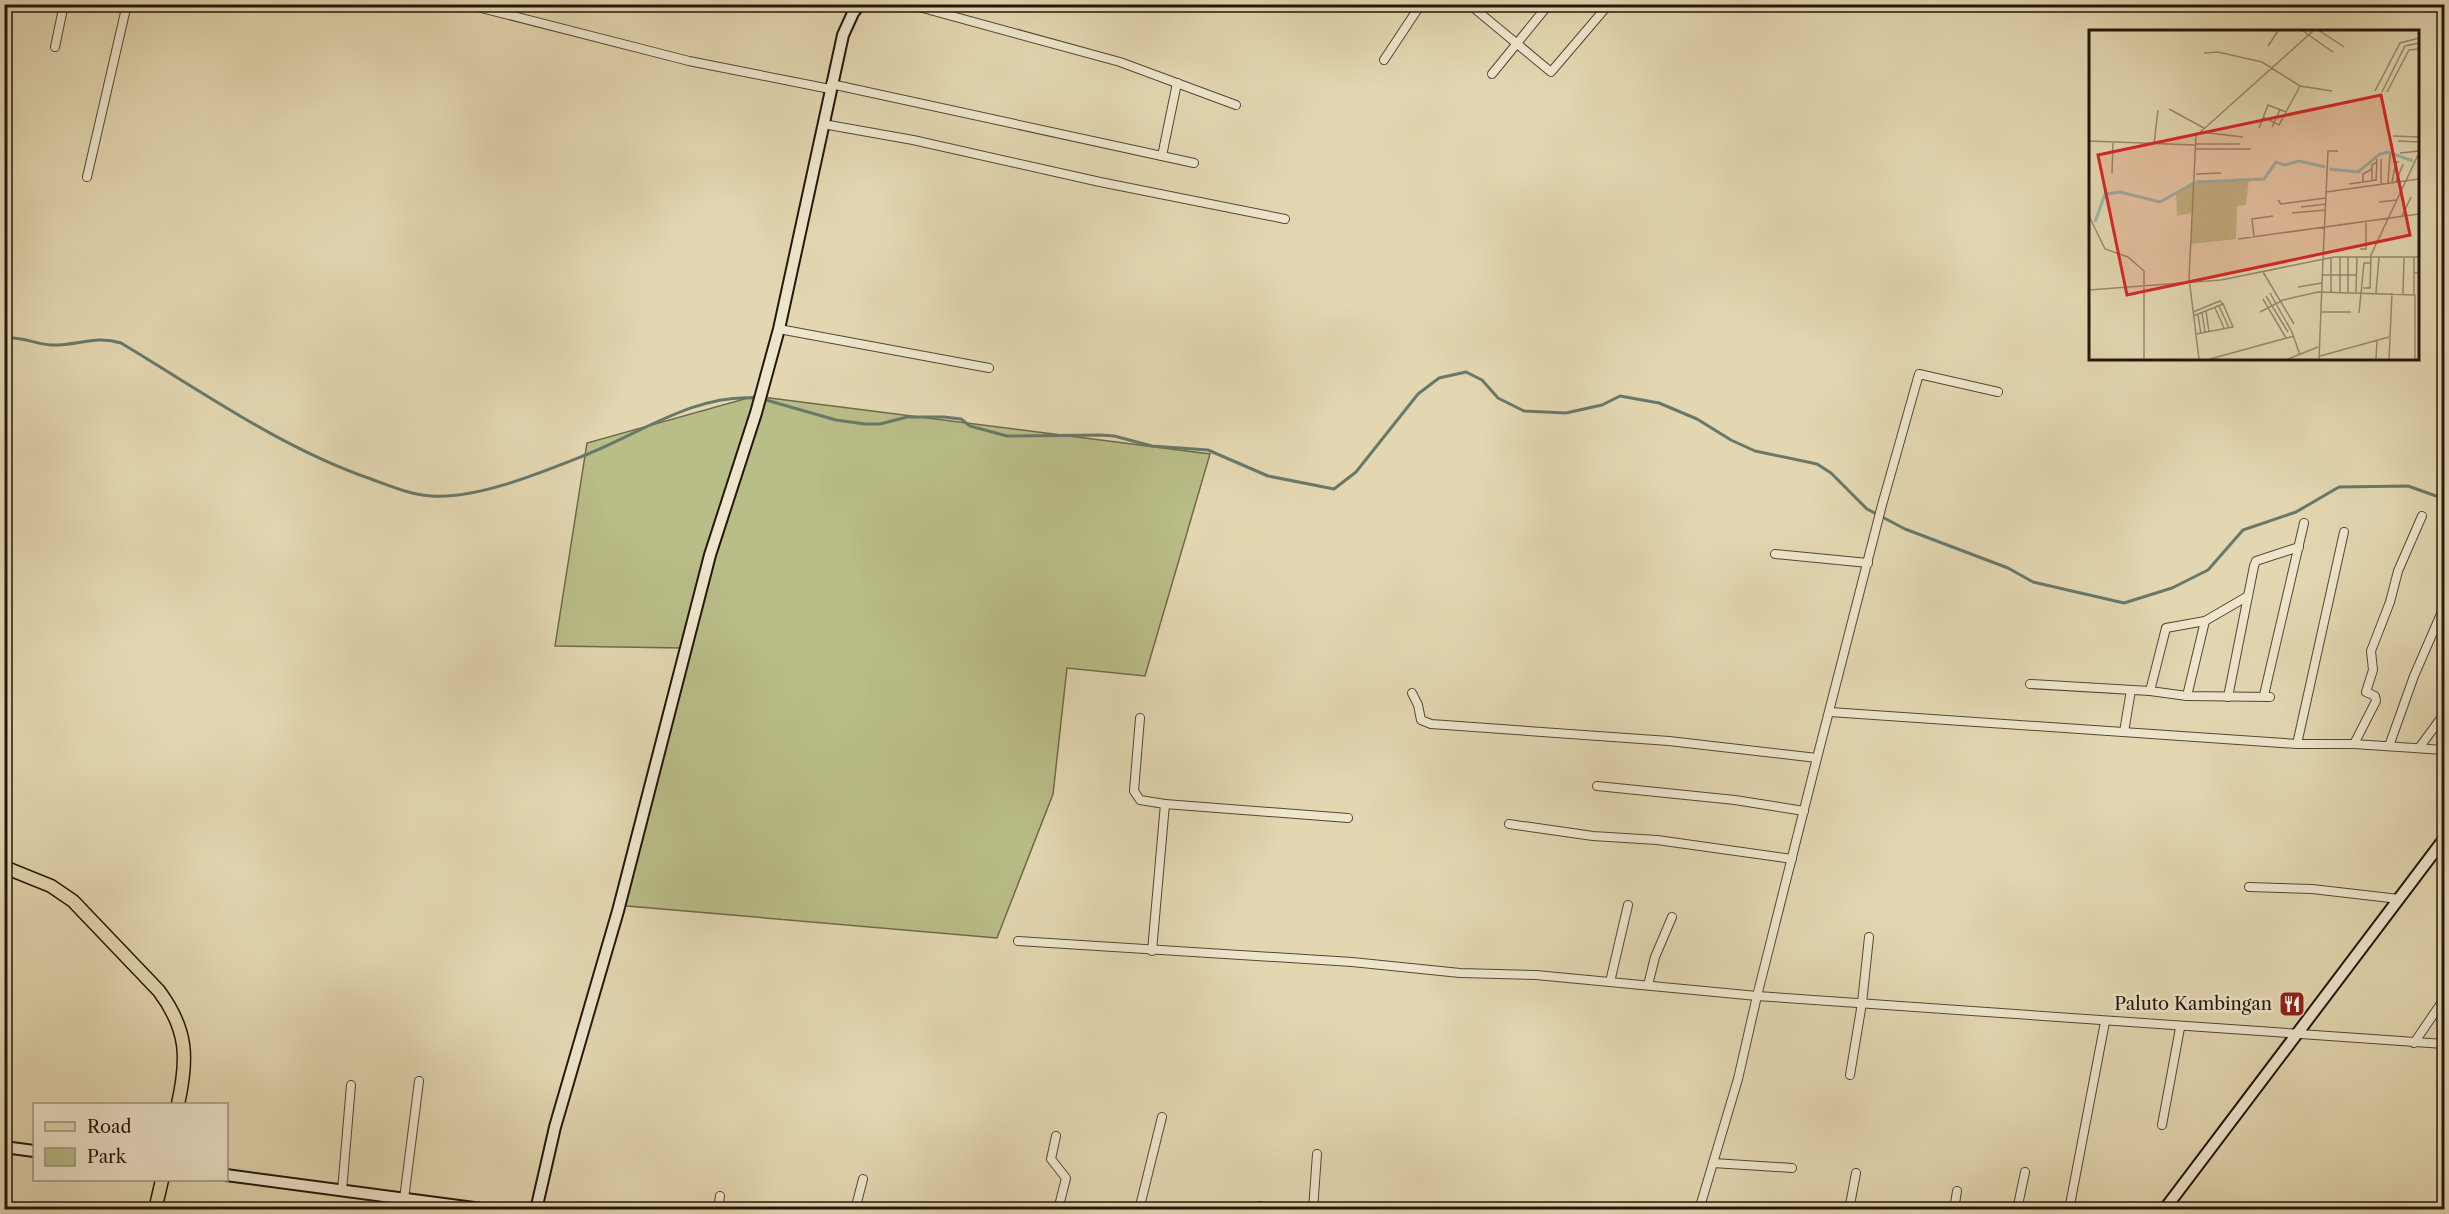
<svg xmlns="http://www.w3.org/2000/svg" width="2449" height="1214" viewBox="0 0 2449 1214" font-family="'Libre Caslon Text',serif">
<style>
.green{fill:#b9bd88;stroke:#6e6a4a;stroke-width:1.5}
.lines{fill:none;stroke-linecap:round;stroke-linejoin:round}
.stream{stroke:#68796a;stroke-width:3}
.street-casing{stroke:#544734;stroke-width:10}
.secondary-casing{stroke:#24170b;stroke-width:14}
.primary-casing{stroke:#24170b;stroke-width:15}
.street{stroke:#ede5cc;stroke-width:8}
.secondary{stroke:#ede5cc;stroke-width:10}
.primary{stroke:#e3d7b1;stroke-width:12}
.labels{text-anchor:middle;stroke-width:5;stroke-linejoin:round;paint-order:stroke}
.poi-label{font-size:18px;fill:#24170b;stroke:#ede5cc;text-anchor:end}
.inset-river{fill:none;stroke:#95baaa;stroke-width:3}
.inset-road{fill:none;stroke:#978a6f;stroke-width:1.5}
.view{fill:#d62828;fill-opacity:0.15;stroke:#d62828;stroke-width:3}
.inset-edge{fill:none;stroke:#24170b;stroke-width:3}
</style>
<rect width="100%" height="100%" fill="#e3d7b1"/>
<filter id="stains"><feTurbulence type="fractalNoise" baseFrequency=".00333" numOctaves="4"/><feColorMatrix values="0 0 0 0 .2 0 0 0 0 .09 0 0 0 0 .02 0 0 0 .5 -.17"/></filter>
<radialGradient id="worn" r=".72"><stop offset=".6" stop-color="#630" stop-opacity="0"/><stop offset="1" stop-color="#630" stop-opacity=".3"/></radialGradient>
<polygon class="green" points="755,396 1210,454 1145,676 1067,668 1053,794 997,938 616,905 682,648 555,646 587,443"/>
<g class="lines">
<g class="stream">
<path d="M 4,338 C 21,336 35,344 51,345 C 77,346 95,335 121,343 C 203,392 281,448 371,479 C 390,486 411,495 432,496 C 479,499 545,471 588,454 C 640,433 696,394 754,398"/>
<polyline points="766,400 836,420 865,424 880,424 907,417 944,417 961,419 970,426 1007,436 1100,435 1114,436 1152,446 1208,450 1268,476 1334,489 1356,472 1418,394 1439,378 1466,372 1482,380 1498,398 1524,411 1566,413 1602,405 1620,396 1659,403 1697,419 1731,440 1755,451 1817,464 1831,473 1867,509 1905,529 2008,568 2033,582 2124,603 2172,588 2208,570 2243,530 2296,512 2339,487 2408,486 2439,497 2444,502"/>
</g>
<g class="street-casing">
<g id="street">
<polyline points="466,4 689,61 830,89"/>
<polyline points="908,4 1120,62 1236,105"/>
<polyline points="1469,4 1551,72 1609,4"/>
<polyline points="55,47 64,4"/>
<polyline points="1384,60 1421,4"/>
<polyline points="1492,74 1549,4"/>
<polyline points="831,84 1194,163"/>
<polyline points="823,124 913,140 1100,182 1285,219"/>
<polyline points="1162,156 1177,83"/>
<polyline points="87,177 127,4"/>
<polyline points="779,329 989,368"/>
<polyline points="1775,554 1868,563"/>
<polyline points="2030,684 2150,691 2187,696 2270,697"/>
<polyline points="2150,691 2166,628 2205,621 2248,596"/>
<polyline points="1412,693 1418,705 1421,720 1431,724 1669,741 1817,758"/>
<polyline points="2264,695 2304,523"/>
<polyline points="2187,696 2205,621"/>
<polyline points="2228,697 2254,566 2256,561 2299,547"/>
<polyline points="1830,712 2297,744 2354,744 2444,750"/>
<polyline points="1140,718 1134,791 1140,800 1165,804"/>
<polyline points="2124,732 2131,690"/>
<polyline points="2297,744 2344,532"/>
<polyline points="2354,744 2376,701 2375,696 2366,692 2373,670 2371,651 2390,602 2398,571 2422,516"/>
<polyline points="2389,746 2414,676 2444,607"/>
<polyline points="2419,748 2444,714"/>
<polyline points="1597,786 1735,800 1804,811"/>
<polyline points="1509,824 1593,836 1657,840 1792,859"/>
<polyline points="2249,887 2312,889 2399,899"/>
<polyline points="1018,941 1352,962 1460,973 1536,975 1757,996 2444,1044"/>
<polyline points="1152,951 1165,804 1348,818"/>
<polyline points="1610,982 1628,905"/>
<polyline points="1648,985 1655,957 1672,917"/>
<polyline points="2414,1043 2444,999"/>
<polyline points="1850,1075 1862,1003 1869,937"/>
<polyline points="2162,1125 2180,1028"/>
<polyline points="1056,1136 1051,1159 1066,1178 1058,1210"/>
<polyline points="1713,1163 1792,1168"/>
<polyline points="342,1191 351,1085"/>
<polyline points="404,1199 419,1081"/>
<polyline points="718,1210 720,1196"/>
<polyline points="855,1210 863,1179"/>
<polyline points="1139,1210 1162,1117"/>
<polyline points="1260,1210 1260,1206"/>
<polyline points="1313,1210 1317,1154"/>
<polyline points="1699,1210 1738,1079 1757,996 1817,758 1882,505 1919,374 1998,392"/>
<polyline points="1849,1210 1856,1173"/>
<polyline points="1954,1210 1957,1191"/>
<polyline points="2017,1210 2025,1172"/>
<polyline points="2069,1210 2105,1022"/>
</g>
</g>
<g class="secondary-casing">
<g id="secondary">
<polyline points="4,1147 34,1151"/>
<polyline points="226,1175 489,1210"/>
<polyline points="536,1210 555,1127 618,911 710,555 756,413 779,329 843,35 853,13 860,4"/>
<polyline points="2164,1210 2444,839"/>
</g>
</g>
<g class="primary-casing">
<g id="primary">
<path d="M 4,867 L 51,886 L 73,901 L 159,991 C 188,1030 188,1059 178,1104"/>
<polyline points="155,1210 162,1180"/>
</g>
</g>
<use href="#street" class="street"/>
<use href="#secondary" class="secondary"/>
<use href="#primary" class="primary"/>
</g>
<defs>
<g id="restaurant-square" transform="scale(1.35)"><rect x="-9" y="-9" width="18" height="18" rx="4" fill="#8f2418" stroke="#ede5cc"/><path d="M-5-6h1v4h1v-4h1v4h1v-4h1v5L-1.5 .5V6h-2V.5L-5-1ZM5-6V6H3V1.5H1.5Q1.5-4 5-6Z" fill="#fff"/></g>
</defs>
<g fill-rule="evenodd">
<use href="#restaurant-square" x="2292" y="1004"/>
</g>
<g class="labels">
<g class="poi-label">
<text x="2272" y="1010">Paluto Kambingan</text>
</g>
</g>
<g transform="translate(2089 30)">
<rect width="330" height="330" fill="#e3d7b1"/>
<path d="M 160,148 L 157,175 L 148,176 L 147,209 L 102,214 L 103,183 L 88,186 L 87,162 L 105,152 Z" fill="#b9bd88"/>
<path class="inset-river" d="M 240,139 L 269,142 L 291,124 L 299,122 L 324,131M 107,152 L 175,149 L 187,132 L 195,135 L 210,131 L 236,137M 6,192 L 16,164 L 31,162 L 71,172 L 105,153"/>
<path class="inset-road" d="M 214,1 L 244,22M 231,1 L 255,17M 179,16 L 189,1M 115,23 L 129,22 L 173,32 L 211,56 L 243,61M 286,61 L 311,13 L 330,8M 293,62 L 316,16 L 330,13M 298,62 L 320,20 L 330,19M 80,79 L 115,98M 174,87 L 190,95 L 211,56M 183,97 L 191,80M 170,98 L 179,75 L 197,82M 111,102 L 154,107M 304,106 L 330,107M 0,111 L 106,115M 309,111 L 330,112M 65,114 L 69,80M 107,114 L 151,114M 107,119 L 162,119M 311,123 L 330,121M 23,143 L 24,112M 107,144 L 132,143M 287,150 L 288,129M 283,151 L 283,135 L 288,132M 274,152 L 274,144 L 283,139M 303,152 L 307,132 L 310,132M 307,152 L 314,134M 299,153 L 301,125M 260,154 L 288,150M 292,155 L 292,129M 237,162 L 330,149M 189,170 L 192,174 L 237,168M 290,172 L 308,170M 212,177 L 237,174M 203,183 L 237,180M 0,186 L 16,219 L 39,227 L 55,241 L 55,329M 313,186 L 322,167M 165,207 L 163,189 L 184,186M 149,209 L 330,184M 271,219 L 277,219 L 277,191M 281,227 L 330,123M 325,227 L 325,243 L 330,243M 234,230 L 239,121 L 249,121M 174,242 L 205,294M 234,245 L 268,245M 209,257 L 233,253M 274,258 L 281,258 L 282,227M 0,260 L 132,250 L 245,227 L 330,227M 242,262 L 242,228M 251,262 L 251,227M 259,262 L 259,227M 267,262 L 268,227M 181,263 L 203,302 L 211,325M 287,263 L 290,227M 314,264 L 315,228M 325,265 L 325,243M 177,266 L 199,302M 174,269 L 197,308M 130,276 L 140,298M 126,278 L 135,298M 117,281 L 120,302M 104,282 L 131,271 L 134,274M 171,282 L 194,270 L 229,262 L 326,265 L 326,329M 232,282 L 262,282M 113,283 L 116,302M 270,283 L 275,233 L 282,233M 109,285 L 112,304M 104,286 L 134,274 L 144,297 L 107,304M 231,326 L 300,307M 110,329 L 100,248 L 107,106 L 224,1M 121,329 L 205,306M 199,329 L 229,317M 230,329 L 234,230M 287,329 L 288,310M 300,329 L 303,263"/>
<path class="view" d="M 292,65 L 321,205 L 38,265 L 9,125 Z"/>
<rect width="330" height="330" class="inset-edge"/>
</g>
<rect width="2449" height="1214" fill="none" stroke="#e3d7b1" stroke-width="24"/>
<rect x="6" y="6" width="2437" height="1202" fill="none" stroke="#24170b" stroke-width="3"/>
<rect x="12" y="12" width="2425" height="1190" fill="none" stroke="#24170b" stroke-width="1.5"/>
<rect x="33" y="1103" width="195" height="78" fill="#ede5cc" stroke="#9d937f" stroke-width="1.5"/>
<rect x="45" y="1122" width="30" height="9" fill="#e3d7b1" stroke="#9d937f" stroke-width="1.5"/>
<text x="87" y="1133" font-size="18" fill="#24170b">Road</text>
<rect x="45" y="1148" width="30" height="18" fill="#b9bd88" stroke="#9d937f" stroke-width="1.5"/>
<text x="87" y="1163" font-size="18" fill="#24170b">Park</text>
<rect width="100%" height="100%" filter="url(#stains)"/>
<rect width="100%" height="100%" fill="url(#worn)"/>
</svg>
